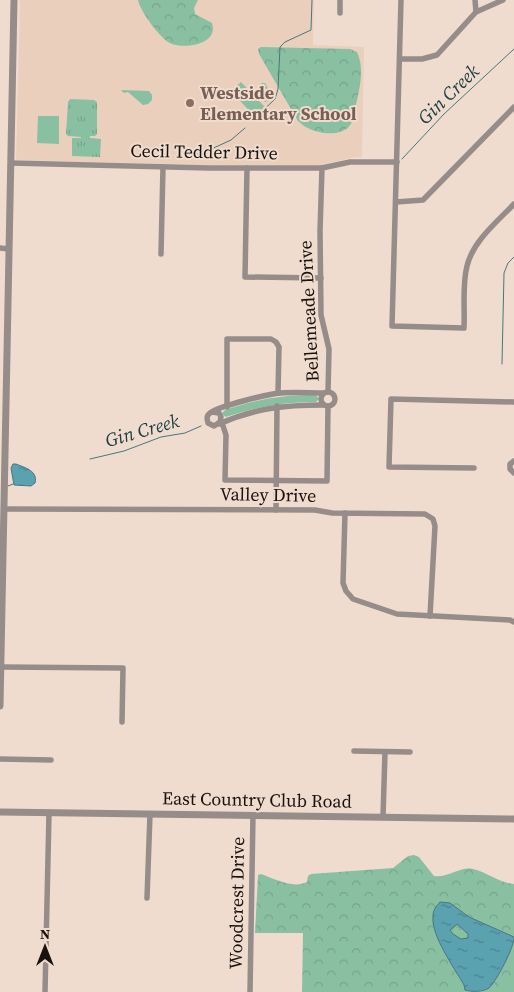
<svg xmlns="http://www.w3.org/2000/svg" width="514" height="992" viewBox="0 0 514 992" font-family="'Source Serif 4',serif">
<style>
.built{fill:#eacfbd}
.grass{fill:#89c0a2}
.forest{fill:url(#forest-crowns)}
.park{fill:url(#park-tufts)}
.water{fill:url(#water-ripples);stroke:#477780;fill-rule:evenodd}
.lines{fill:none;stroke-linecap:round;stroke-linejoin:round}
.stream{stroke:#477780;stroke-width:1}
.minor{stroke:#968c8a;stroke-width:5.5}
.tertiary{stroke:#968c8a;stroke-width:7}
.education-dot{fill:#8d6e63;stroke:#f0dcce;stroke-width:2}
.labels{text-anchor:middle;stroke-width:4;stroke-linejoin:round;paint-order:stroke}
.education-label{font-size:18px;font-weight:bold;fill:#785e54;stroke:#f0dcce;text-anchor:start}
.street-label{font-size:18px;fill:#19120e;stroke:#f0dcce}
.water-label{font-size:19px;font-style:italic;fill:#1a3d44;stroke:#f0dcce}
</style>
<defs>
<pattern id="forest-crowns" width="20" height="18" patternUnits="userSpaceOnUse" patternTransform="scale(1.25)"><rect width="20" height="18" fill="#89c0a2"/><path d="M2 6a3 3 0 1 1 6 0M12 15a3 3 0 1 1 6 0" fill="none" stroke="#76a48a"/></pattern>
<pattern id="park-tufts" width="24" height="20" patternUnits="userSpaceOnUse" patternTransform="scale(1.25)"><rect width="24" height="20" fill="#89c0a2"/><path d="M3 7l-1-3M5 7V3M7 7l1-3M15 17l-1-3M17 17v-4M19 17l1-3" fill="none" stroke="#76a48a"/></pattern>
<pattern id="water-ripples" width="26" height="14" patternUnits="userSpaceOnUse" patternTransform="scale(1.25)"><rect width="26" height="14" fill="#5ba2b1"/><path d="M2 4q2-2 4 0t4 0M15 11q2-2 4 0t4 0" fill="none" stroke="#4a838e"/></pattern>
</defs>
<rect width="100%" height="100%" fill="#f0dcce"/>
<polygon class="built" points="20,0 314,0 313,45 364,47 362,157 350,158 323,165 205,165 16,160"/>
<g class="grass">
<polygon points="241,82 265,107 255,117 231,91"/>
<polygon points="121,90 149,91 152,95 152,100 148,104 143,105 128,92 124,93"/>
<polygon points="38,116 59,116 59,144 37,143"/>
<path d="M 316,395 L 319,399 L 316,402 C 283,402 257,407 226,417 L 223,415 L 222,413 L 225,410 C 258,399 281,395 316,395 Z"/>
</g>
<g class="forest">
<path d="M 138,0 L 198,0 L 194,8 L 195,14 L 212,23 C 219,44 186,49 172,44 C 161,40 140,11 138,0 Z"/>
<path d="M 261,47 L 350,49 L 357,52 C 367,73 356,101 352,122 C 345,137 321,135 308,128 C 304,127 301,123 298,121 L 259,54 L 258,49 Z"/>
<path d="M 414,855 L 419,857 L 434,876 C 449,878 460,866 473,869 C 487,872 499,883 514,884 L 514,992 L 302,992 L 303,933 L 255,933 L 258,875 L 261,874 C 275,879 293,889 307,882 L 308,876 L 311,874 L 393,868 L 408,856 Z"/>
</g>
<g class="park">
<polygon points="262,83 265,83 272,96 271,99 265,102 261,98 263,93 259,86"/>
<polygon points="70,99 94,100 97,102 97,134 95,136 90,136 90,138 101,139 100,157 72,156 72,138 81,138 81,137 68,136 66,134 68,102"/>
</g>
<g class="water">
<path d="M 13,464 L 16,464 C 26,468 38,471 35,483 L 31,486 L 14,485 L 11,468 Z"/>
<path d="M 440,902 L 450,903 L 469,917 L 514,937 C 514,948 497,980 489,988 C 483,992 472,992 465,990 L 464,985 C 454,967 431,936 433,916 C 433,910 436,907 440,902 ZM 457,924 L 468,934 L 468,938 L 461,939 L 453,934 L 450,930 Z"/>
</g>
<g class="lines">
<g class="stream">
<polyline points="252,121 275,99 278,89 280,47 285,42 311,30 312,0"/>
<polyline points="205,152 231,140 245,128"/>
<polyline points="187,156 198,154"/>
<polyline points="402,159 444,114 514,49"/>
<polyline points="502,364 504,273 508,263 514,257"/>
<polyline points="90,459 124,451 161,437 185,433 201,426"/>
<polyline points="8,486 13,484"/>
</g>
<g class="minor">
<path d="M 401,0 L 392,326 L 464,328 C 465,308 462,285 467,266 C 473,241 497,222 514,204"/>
<polyline points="475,0 476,12"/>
<polyline points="340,13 340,0"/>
<polyline points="400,59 422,59 437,55 476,12 503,0"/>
<polyline points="11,163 209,168 322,168 350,162 397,162"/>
<polyline points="247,168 245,277 321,278"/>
<polyline points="322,168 320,231 321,315 329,349 328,392"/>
<polyline points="396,202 423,200 514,107"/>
<polyline points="0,248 9,249"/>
<polyline points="161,254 163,167"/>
<circle cx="328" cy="399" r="7"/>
<polyline points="227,407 227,339 271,339 276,342 279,347 278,393"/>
<path d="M 212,412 L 219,413 L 221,417 L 220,422 L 214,426 L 208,423 C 207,419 206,416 210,413 C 219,406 268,394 281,393 C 295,392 310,393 324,393"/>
<polyline points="222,423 226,435 225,480 327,481 328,406"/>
<path d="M 219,424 C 255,408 284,405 324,405"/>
<polyline points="514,461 510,464 510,469 514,473"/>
<polyline points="474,468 389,467 391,399 514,402"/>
<polyline points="4,509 315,510 332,513 425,514 433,519 435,526 430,616"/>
<polyline points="276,510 277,406"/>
<polyline points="345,513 343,583 346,591 353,599 397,614 510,620 514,622"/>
<polyline points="1,667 123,668 122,722"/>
<polyline points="354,751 410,752"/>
<polyline points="0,759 51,760"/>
<polyline points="383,817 385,752"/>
<polyline points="147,898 150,814"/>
<polyline points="45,992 49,813"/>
<polyline points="250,992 253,815"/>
</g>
<g class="tertiary">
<polyline points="0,706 14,0"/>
<polyline points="0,812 514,819"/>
</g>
</g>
<circle class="education-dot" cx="190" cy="103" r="5"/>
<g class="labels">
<g class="education-label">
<text x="200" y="99">Westside<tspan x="200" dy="21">Elementary School</tspan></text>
</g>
<g class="street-label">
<text transform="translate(204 152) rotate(1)" y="6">Cecil Tedder Drive</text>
<text transform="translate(309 311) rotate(-93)" y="6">Bellemeade Drive</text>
<text transform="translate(268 495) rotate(1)" y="6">Valley Drive</text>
<text transform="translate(257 800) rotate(1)" y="6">East Country Club Road</text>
<text transform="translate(237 903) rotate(-89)" y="6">Woodcrest Drive</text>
</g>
<g class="water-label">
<text transform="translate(448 94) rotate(-44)" y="7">Gin Creek</text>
<text transform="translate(142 430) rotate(-16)" y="7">Gin Creek</text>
</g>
</g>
<g transform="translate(45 947)" stroke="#f0dcce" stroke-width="4" paint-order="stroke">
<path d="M0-4L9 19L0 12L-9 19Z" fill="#19120e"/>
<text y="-8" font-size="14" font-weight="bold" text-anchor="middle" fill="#19120e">N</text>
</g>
</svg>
